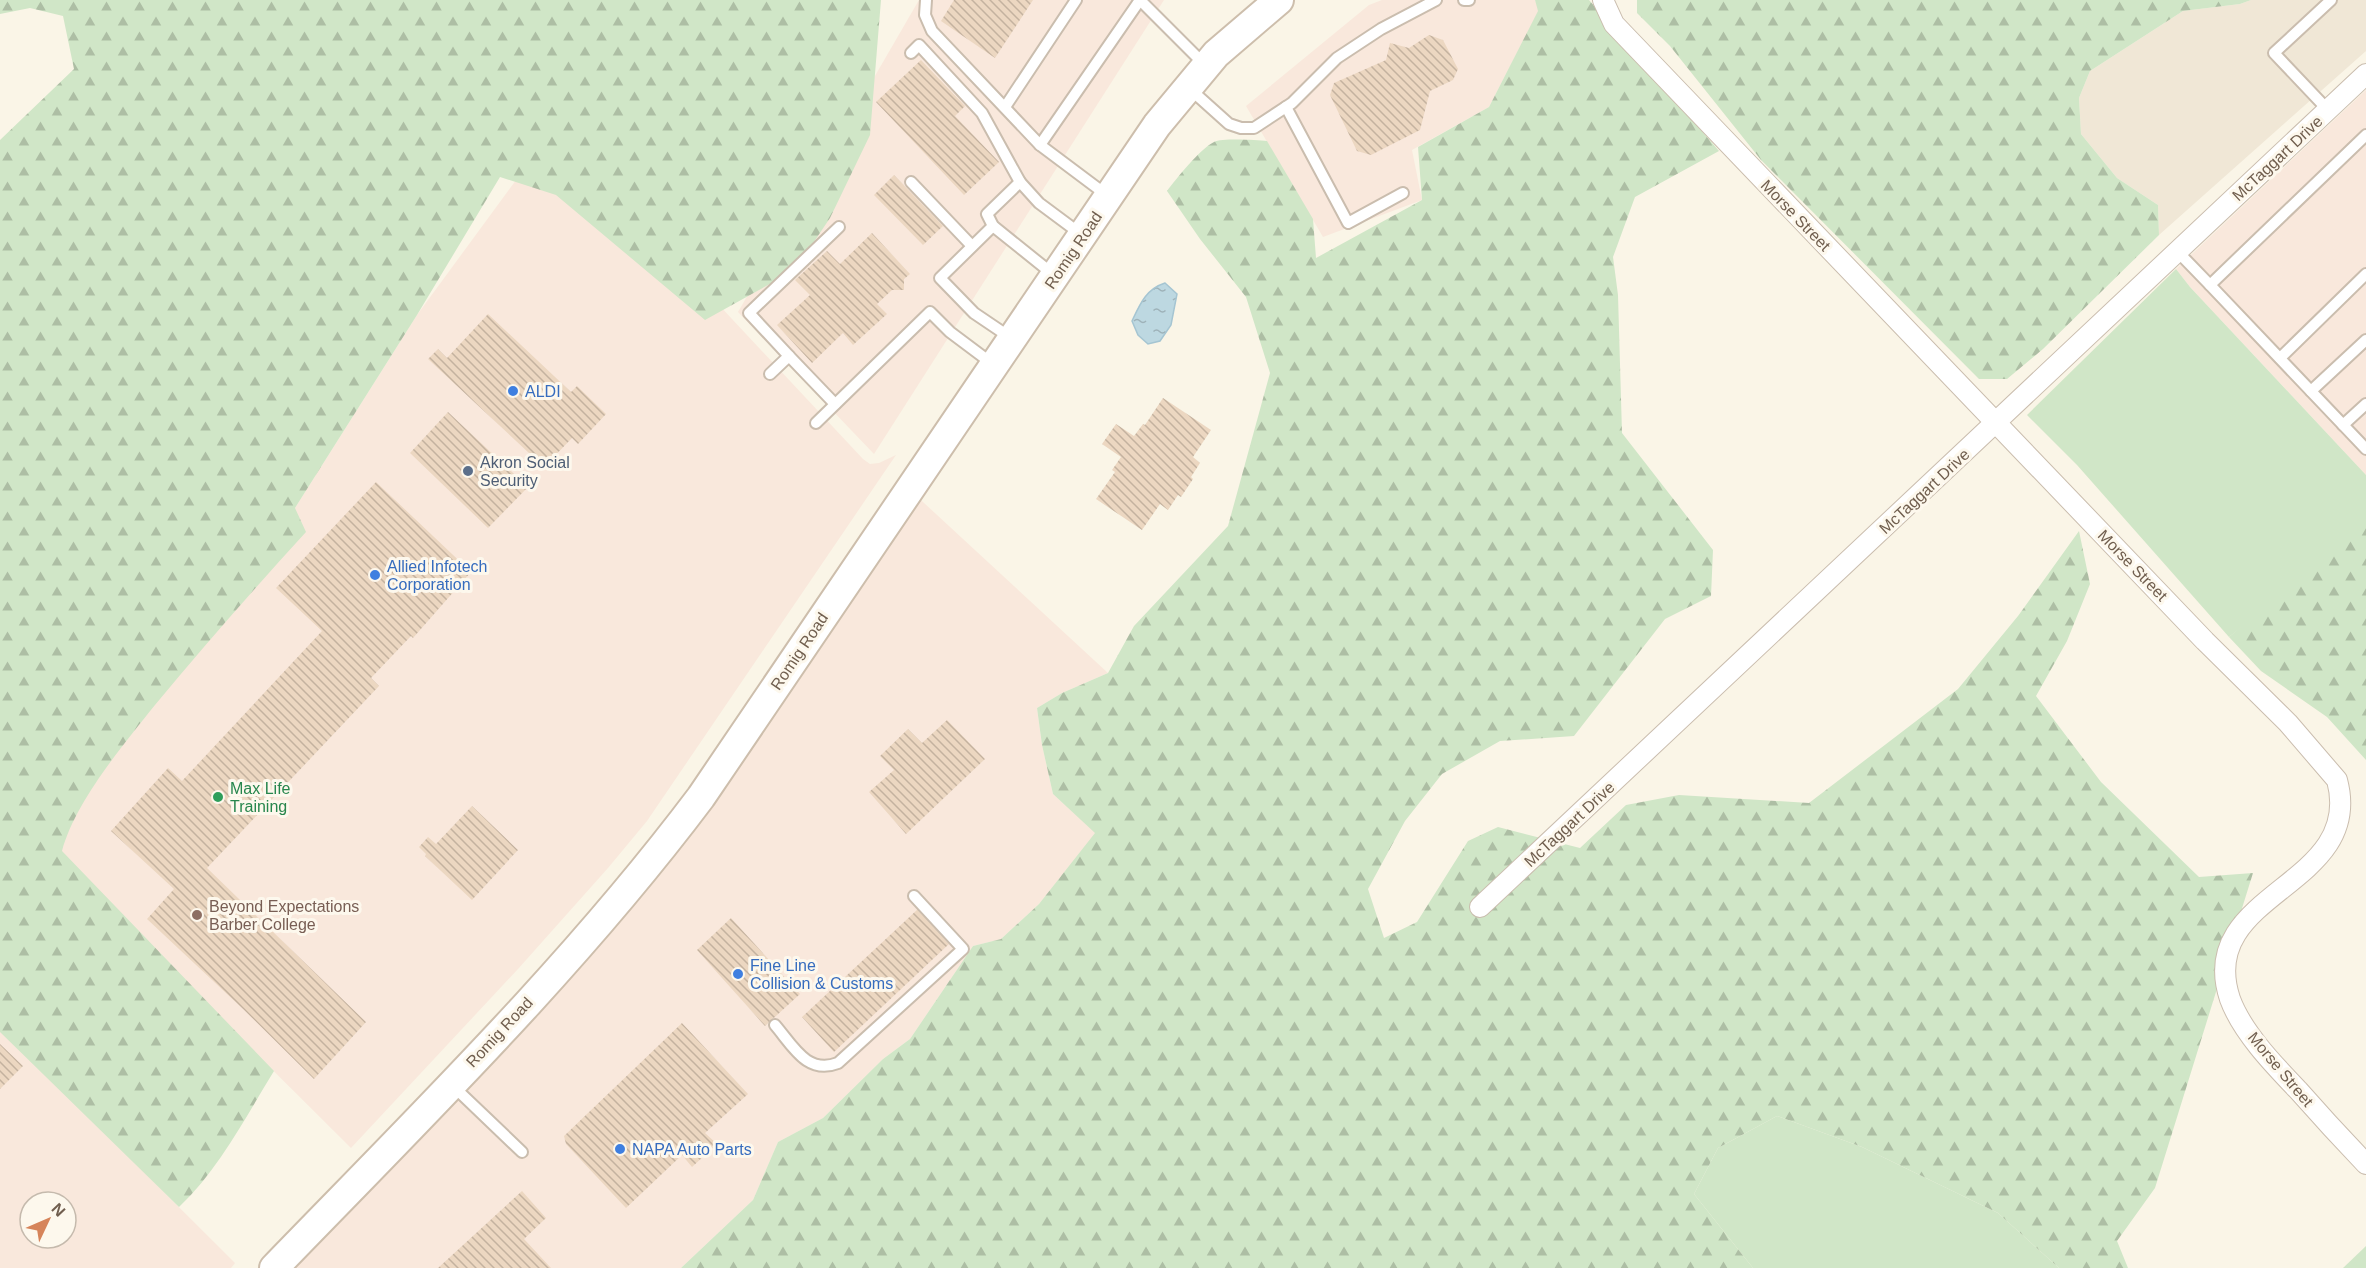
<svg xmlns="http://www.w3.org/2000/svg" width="2366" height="1268" viewBox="0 0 2366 1268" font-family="Helvetica,sans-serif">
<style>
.residential{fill:#f0e7d6}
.commercial{fill:#f9e8dc;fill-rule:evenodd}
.green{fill:#d0e6c7}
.forest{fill:url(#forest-firs)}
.water{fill:url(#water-ripples);stroke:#a5c5d2;stroke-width:1.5}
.building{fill:url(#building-back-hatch)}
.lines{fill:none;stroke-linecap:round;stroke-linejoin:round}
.lane-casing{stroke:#cabdae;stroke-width:14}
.street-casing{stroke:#cabdae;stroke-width:22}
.secondary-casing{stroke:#cdbeac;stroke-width:32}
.lane{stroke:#fff;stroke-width:10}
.street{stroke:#fff;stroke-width:20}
.secondary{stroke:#fff;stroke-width:28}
.shop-dot{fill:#3f7fe0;stroke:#fdf8ed;stroke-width:2}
.service-dot{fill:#5c6f8a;stroke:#fdf8ed;stroke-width:2}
.leisure-dot{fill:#2e9e5b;stroke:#fdf8ed;stroke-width:2}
.education-dot{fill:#8d6e63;stroke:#fdf8ed;stroke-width:2}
.labels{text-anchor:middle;stroke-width:6;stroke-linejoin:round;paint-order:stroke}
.street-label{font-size:16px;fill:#705e4e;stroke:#fdf8ed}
.shop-label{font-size:16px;fill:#366cbe;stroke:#fdf8ed;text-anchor:start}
.service-label{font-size:16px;fill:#4e5e75;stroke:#fdf8ed;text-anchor:start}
.leisure-label{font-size:16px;fill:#27864d;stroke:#fdf8ed;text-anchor:start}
.education-label{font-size:16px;fill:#785e54;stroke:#fdf8ed;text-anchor:start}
</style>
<defs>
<pattern id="forest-firs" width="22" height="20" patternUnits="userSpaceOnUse" patternTransform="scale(1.5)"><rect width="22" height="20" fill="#d0e6c7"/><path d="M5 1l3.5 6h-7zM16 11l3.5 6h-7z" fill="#adbea4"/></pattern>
<pattern id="water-ripples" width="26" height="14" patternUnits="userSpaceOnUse" patternTransform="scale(1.5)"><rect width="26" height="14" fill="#bdd8e1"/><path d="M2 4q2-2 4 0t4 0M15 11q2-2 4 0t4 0" fill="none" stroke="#9eb2b9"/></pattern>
<pattern id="building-back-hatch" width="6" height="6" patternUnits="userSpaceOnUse" patternTransform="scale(1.5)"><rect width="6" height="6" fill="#ecd7c1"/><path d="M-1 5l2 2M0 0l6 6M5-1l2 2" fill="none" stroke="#c4b29f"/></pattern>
</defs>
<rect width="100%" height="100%" fill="#faf5e7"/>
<polygon class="residential" points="2251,0 2366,0 2366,51 2159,235 2158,205 2117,178 2081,134 2079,98 2090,71 2183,11 2240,4"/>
<g class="commercial">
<polygon points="919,0 1164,0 874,454 738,312"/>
<polygon points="1382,0 1535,0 1539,10 1489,107 1412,150 1422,200 1323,237 1246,106 1369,5"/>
<polygon points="2366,90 2366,475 2190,287 2176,269"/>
<polygon points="544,142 718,304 863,459 870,464 879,463 896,455 647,821 608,868 518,969 351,1148 19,818 295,508 417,315"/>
<polygon points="910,490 1108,673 1062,693 1037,708 1042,745 1053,794 1096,833 1039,904 1001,939 973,946 910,1039 883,1059 823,1118 778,1142 753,1200 681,1268 272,1268 614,908"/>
<path d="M 0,1029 L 235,1263 L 231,1268 L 0,1268 ZM 30,1202 L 66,1202 L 66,1238 L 30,1238 Z"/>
</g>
<g class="green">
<polygon points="2176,269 2190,287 2366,475 2366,529 2229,637 2077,465 2027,415"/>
<polygon points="1777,1116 1862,1147 1998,1213 2059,1268 1753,1268 1694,1194 1718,1148"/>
<polygon points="2366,1246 2366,1268 2343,1268"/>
</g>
<g class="forest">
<path d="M 0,0 L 881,0 L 870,135 L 830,218 L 795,270 L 705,320 L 556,195 L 500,177 L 417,315 L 295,508 L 306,532 C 254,589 204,646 155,705 C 123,745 75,802 62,851 L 274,1071 C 245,1118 219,1169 179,1207 L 0,1032 L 0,140 L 74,69 L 63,16 L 30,8 L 0,14 Z"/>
<path d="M 1535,0 L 1589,0 L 1719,151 L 1635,197 L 1613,257 L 1618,295 L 1622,433 L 1713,550 L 1711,596 L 1665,619 L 1574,736 L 1500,741 L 1442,774 L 1405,821 L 1368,889 L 1384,938 L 1417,922 L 1468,841 L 1498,827 L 1580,848 L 1626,805 L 1679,795 L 1809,803 L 1958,689 L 2018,616 L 2079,531 L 2090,584 L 2067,641 L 2036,696 L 2101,782 L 2199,877 L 2253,873 L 2155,1188 L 2117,1241 L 2128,1268 L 2059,1268 L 1998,1213 L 1862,1147 L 1777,1116 L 1718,1148 L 1694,1194 L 1753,1268 L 681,1268 L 753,1200 L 778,1142 L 823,1118 L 883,1059 L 910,1039 L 973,946 L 1001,939 L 1039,904 L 1095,833 L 1053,794 L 1042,745 L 1037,708 L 1062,693 L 1108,673 L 1134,626 L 1228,526 L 1270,373 L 1246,297 L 1200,239 L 1167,191 C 1176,179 1201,148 1214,142 C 1222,138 1256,140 1267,141 L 1313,219 L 1316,258 L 1422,200 L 1418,147 L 1489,107 L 1538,11 Z"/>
<polygon points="1637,0 2251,0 2240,4 2183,11 2090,71 2079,98 2081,134 2117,178 2158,205 2159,235 2043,349 2007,379 1979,379 1761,160 1670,46 1637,13"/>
<polygon points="2366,527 2366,760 2327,717 2261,671 2229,637 2326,554"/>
</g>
<path class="water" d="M 1165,283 L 1177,294 L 1171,325 L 1160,341 L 1148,344 L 1138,335 L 1132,321 C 1140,304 1146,289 1165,283 Z"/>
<g class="building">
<polygon points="954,0 1033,0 995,58 941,21"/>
<polygon points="1429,35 1443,40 1458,69 1453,80 1430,91 1420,130 1371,155 1357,151 1330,95 1334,83 1386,60 1390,43 1409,48"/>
<polygon points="921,60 965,106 955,116 999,162 964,195 876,102"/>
<polygon points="894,175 943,226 923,245 874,195"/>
<polygon points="872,233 910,274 904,279 904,290 892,290 877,304 887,314 853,345 843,333 812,363 777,325 810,295 795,280 827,251 840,264"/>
<polygon points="488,314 571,392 577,386 606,414 578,444 572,438 544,467 428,359 438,349 447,358"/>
<polygon points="1163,398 1211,430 1193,457 1200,463 1191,477 1193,479 1181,497 1178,495 1168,510 1160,504 1142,530 1096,499 1115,472 1112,470 1121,457 1102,444 1116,424 1134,436 1143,424 1145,425"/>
<polygon points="448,412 528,487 488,528 410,453"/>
<polygon points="376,482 471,572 413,638 411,636 371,678 379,686 207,868 366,1022 314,1079 243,1009 147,919 174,889 111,831 168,768 182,781 322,631 276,588"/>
<polygon points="947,720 985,759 906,834 869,792 894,770 880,756 908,729 922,743"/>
<polygon points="472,806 518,850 472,900 425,856 426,854 419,847 428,837 436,844"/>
<polygon points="918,909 949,944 834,1052 802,1017"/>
<polygon points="731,918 800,994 765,1026 697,950"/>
<polygon points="682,1023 748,1094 705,1133 717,1144 692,1167 682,1155 626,1208 566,1144 564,1136"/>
<polygon points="0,1044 23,1066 0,1089"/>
<polygon points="522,1191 546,1218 524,1239 551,1268 438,1268"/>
</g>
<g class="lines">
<g class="lane-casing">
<g id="lane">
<polyline points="926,0 925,15 932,31 1040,145"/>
<polyline points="1140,0 1206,66"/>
<polyline points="1464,0 1469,0"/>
<polyline points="911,53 919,45 982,113 1020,182"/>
<polyline points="1190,89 1229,124 1241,128 1254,128 1292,103 1337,58 1381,29 1436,0"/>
<polyline points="1005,107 1076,0"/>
<polyline points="1286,107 1348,223 1403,193"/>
<polyline points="2328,110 2274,53 2331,0"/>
<polyline points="911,182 972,246"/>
<polyline points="1108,196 1040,145 1140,0"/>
<polyline points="993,226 940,278 974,313 1011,338"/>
<polyline points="2178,252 2210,285 2366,135"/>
<polyline points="1054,275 993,226 987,214 1020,182 1039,203 1082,235"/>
<polyline points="2210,285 2366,449"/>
<polyline points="789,356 749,313 839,227"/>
<polyline points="2280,358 2366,274"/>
<polyline points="770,374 789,356 835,404"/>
<polyline points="2311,391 2366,340"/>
<polyline points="816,423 930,312 950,332 994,365"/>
<polyline points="2343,425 2366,404"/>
<path d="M 775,1025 C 793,1046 807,1075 838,1063 L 963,949 L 914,896"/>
<polyline points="453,1086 522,1152"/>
</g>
</g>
<g class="street-casing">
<g id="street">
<path d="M 1603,0 L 1614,24 L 2205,641 L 2288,723 L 2337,780 C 2366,888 2194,891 2230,999 C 2242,1032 2274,1065 2298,1090 C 2320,1115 2343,1140 2366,1164"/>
<polyline points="1480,907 2366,74"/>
</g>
</g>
<g class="secondary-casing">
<path id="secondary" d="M 274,1268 C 421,1116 574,966 701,797 L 1157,125 L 1216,54 L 1279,0"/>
</g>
<use href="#lane" class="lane"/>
<use href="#street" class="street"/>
<use href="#secondary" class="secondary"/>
</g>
<g class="shop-dot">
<circle cx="513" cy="391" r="6"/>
<circle cx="375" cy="575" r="6"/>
<circle cx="738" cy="974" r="6"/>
<circle cx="620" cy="1149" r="6"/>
</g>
<circle class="service-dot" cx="468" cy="471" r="6"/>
<circle class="leisure-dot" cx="218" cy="797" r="6"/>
<circle class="education-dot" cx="197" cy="915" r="6"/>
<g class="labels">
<g class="street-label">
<text transform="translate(2277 158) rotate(-43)" y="6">McTaggart Drive</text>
<text transform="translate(1796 215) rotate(46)" y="6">Morse Street</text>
<text transform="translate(1073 250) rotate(-56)" y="6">Romig Road</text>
<text transform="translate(1924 491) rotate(-43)" y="6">McTaggart Drive</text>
<text transform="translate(2133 565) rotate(46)" y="6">Morse Street</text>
<text transform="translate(799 651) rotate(-56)" y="6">Romig Road</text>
<text transform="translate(1569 824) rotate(-43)" y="6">McTaggart Drive</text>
<text transform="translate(499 1032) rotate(-47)" y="6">Romig Road</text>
<text transform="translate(2281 1069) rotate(50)" y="6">Morse Street</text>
</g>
<g class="shop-label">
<text x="525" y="397">ALDI</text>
<text x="387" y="572">Allied Infotech<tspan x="387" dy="18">Corporation</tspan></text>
<text x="750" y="971">Fine Line<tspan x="750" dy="18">Collision &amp; Customs</tspan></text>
<text x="632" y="1155">NAPA Auto Parts</text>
</g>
<g class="service-label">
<text x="480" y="468">Akron Social<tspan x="480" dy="18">Security</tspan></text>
</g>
<g class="leisure-label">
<text x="230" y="794">Max Life<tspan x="230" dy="18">Training</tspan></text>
</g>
<g class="education-label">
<text x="209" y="912">Beyond Expectations<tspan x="209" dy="18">Barber College</tspan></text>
</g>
</g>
<g transform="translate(48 1220) rotate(46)"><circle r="28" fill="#fdf8ed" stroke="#c5baad" stroke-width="1.5"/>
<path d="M0-4.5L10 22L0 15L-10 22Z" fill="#d6845a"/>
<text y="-9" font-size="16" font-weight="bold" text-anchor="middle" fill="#705e4e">N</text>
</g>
</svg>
